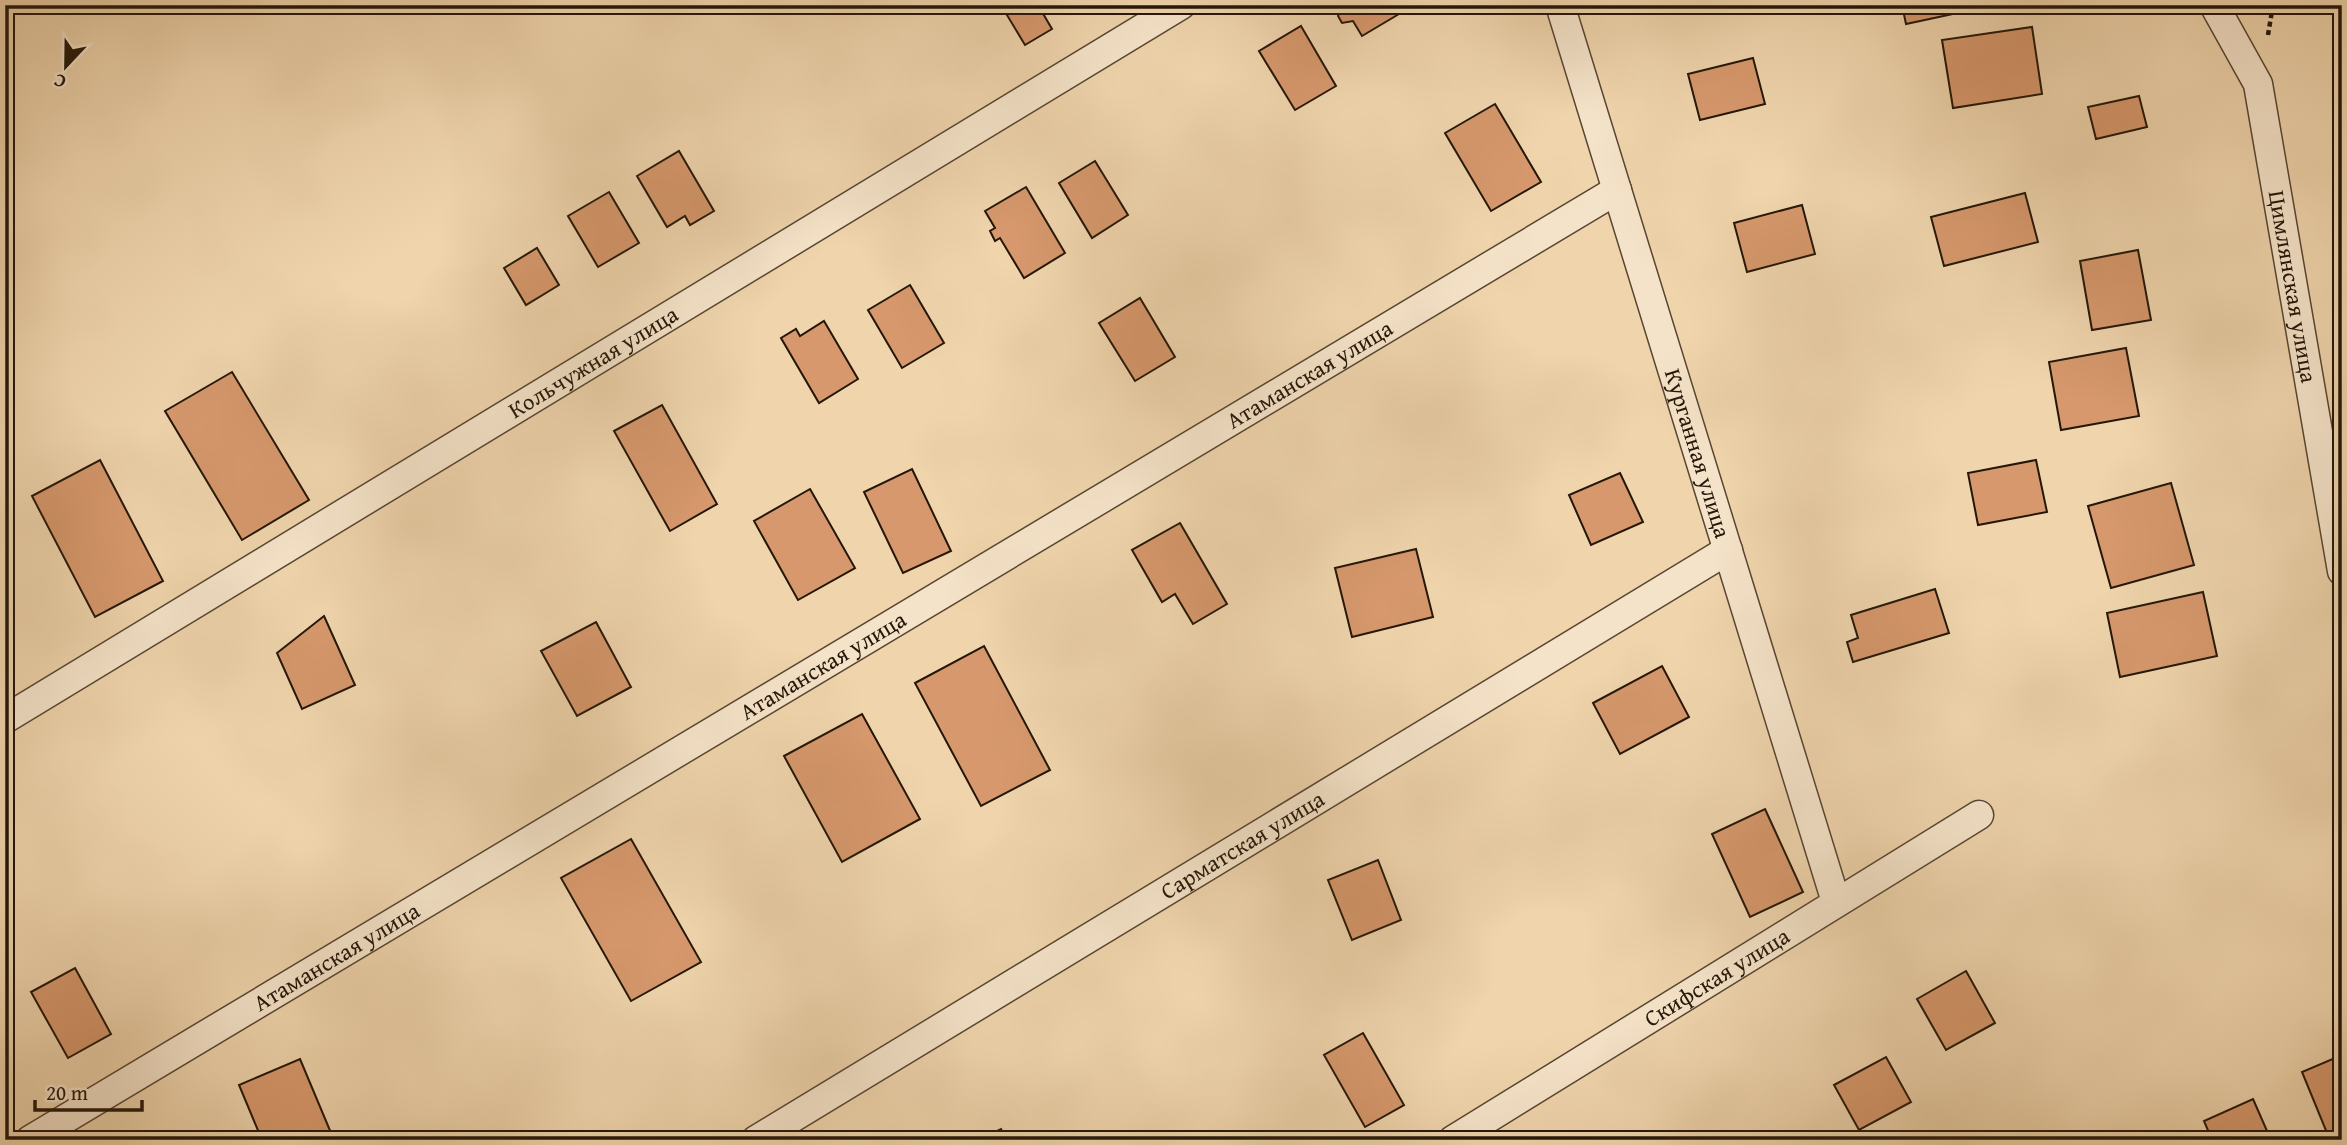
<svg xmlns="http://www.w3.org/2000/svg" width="2347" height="1145" viewBox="0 0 2347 1145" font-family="'Gentium Book Plus',serif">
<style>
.building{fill:#d6986c;stroke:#241709;stroke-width:2}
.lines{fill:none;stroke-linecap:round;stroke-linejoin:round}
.minor-casing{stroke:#574632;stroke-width:31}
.path{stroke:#241709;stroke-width:4.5;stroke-dasharray:5 3.5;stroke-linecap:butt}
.minor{stroke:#f5e3c9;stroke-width:28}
.labels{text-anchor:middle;stroke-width:7;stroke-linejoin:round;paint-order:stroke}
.street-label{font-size:23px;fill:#241709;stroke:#f5e3c9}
</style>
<rect width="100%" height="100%" fill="#efd4ac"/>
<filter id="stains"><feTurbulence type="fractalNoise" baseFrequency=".00286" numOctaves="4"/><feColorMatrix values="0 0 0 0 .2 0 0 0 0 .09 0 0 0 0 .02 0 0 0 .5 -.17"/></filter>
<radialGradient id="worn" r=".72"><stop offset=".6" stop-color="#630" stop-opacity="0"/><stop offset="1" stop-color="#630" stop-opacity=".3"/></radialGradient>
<g class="building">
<polygon points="1001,5 1038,5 1052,29 1025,45"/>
<polygon points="1343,5 1393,5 1399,14 1362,36 1353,21 1342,23 1338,16"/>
<polygon points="1406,5 1427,5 1412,14"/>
<polygon points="1902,5 1952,5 1953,14 1906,24"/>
<polygon points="1301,26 1336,86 1295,110 1259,51"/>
<polygon points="2032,27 2042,94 1953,108 1942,40"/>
<polygon points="1753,58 1765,104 1700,120 1688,74"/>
<polygon points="2139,96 2147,127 2096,139 2088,107"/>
<polygon points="1495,104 1541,182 1491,211 1445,133"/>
<polygon points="679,151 714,211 690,225 685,216 667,227 637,176"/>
<polygon points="1095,161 1128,215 1092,238 1059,183"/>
<polygon points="1026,187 1065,253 1024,278 1000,238 995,241 990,231 995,228 985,211"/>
<polygon points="609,192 639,243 598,267 568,216"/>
<polygon points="2025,193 2038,242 1944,266 1931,217"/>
<polygon points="1802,205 1815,254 1747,272 1734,223"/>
<polygon points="537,248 559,285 526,305 504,268"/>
<polygon points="2138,250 2151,320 2092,330 2080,261"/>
<polygon points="910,285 944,343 902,368 868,310"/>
<polygon points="1140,298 1175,357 1135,381 1099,323"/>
<polygon points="824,321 858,379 819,403 781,338 796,329 800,336"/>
<polygon points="2126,348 2139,416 2061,430 2049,362"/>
<polygon points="232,372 309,500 242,540 165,411"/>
<polygon points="662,405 717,504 670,531 614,431"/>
<polygon points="100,460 163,581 95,617 32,496"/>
<polygon points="2036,460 2047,512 1978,525 1968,473"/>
<polygon points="912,469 951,551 903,573 864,492"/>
<polygon points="1620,473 1643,522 1591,545 1569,495"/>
<polygon points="2171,483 2194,565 2111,588 2088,506"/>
<polygon points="810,489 855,568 798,600 754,521"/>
<polygon points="1180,523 1227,604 1193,624 1175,594 1162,602 1132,550"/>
<polygon points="1416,549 1433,617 1352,637 1335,568"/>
<polygon points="1935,589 1949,633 1853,662 1847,642 1858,638 1851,615"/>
<polygon points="2203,592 2217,656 2120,677 2107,613"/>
<polygon points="324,616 355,685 302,709 277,653"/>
<polygon points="596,622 631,687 577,716 541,651"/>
<polygon points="984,646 1050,770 981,806 915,683"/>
<polygon points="1662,666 1689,717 1620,754 1593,703"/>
<polygon points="862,714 920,819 842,862 784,756"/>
<polygon points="1765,809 1803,892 1750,917 1712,834"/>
<polygon points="631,839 701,962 631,1001 561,878"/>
<polygon points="1378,860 1401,920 1352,940 1328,880"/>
<polygon points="75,968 111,1034 68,1058 31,992"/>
<polygon points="1966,971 1995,1023 1946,1050 1917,999"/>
<polygon points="1363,1033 1404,1105 1365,1127 1324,1055"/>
<polygon points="2342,1055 2342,1127 2327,1133 2302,1072"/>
<polygon points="1886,1057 1911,1102 1859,1130 1834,1085"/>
<polygon points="300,1059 334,1140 262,1140 239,1085"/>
<polygon points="2253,1099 2271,1140 2212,1140 2204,1121"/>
<polygon points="1001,1129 1006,1140 978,1140"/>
</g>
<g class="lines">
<g class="minor-casing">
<g id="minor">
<path id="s1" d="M 1560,5 L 1836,902"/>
<path id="s2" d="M 2214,5 L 2258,84 L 2342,571"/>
<path id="s3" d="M 5,719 L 1181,5"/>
<path id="s4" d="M 30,1140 L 1617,190"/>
<path id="s5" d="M 756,1140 L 1728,550"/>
<path id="s6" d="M 1453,1140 L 1979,815"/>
</g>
</g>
<polyline class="path" points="2268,35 2273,5"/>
<use href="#minor" class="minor"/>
</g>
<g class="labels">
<g class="street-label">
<text dy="8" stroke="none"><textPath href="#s2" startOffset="296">Цимлянская улица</textPath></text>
<text dy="8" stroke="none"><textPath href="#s3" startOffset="688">Кольчужная улица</textPath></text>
<text dy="8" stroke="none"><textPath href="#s4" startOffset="1491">Атаманская улица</textPath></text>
<text dy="8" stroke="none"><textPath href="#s1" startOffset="469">Курганная улица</textPath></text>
<text dy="8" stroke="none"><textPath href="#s4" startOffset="924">Атаманская улица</textPath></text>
<text dy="8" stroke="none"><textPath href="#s5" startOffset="569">Сарматская улица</textPath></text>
<text dy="8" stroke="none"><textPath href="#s4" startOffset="357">Атаманская улица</textPath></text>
<text dy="8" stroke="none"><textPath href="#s6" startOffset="310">Скифская улица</textPath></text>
</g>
</g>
<rect width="2347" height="1145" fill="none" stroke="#efd4ac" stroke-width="28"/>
<rect x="7" y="7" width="2333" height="1131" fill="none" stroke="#241709" stroke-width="3.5"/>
<rect x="14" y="14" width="2319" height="1117" fill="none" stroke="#241709" stroke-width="2"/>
<g transform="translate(66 66) rotate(202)" stroke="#f5e3c9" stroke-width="5" paint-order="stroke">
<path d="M0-5L12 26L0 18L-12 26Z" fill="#241709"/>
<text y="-10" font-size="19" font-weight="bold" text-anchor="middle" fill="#241709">С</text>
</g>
<path d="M35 1100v10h107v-10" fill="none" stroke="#241709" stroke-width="3.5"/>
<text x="46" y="1100" font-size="21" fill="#241709" stroke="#f5e3c9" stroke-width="5" paint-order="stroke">20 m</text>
<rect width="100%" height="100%" filter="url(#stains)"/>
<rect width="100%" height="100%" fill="url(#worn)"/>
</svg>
